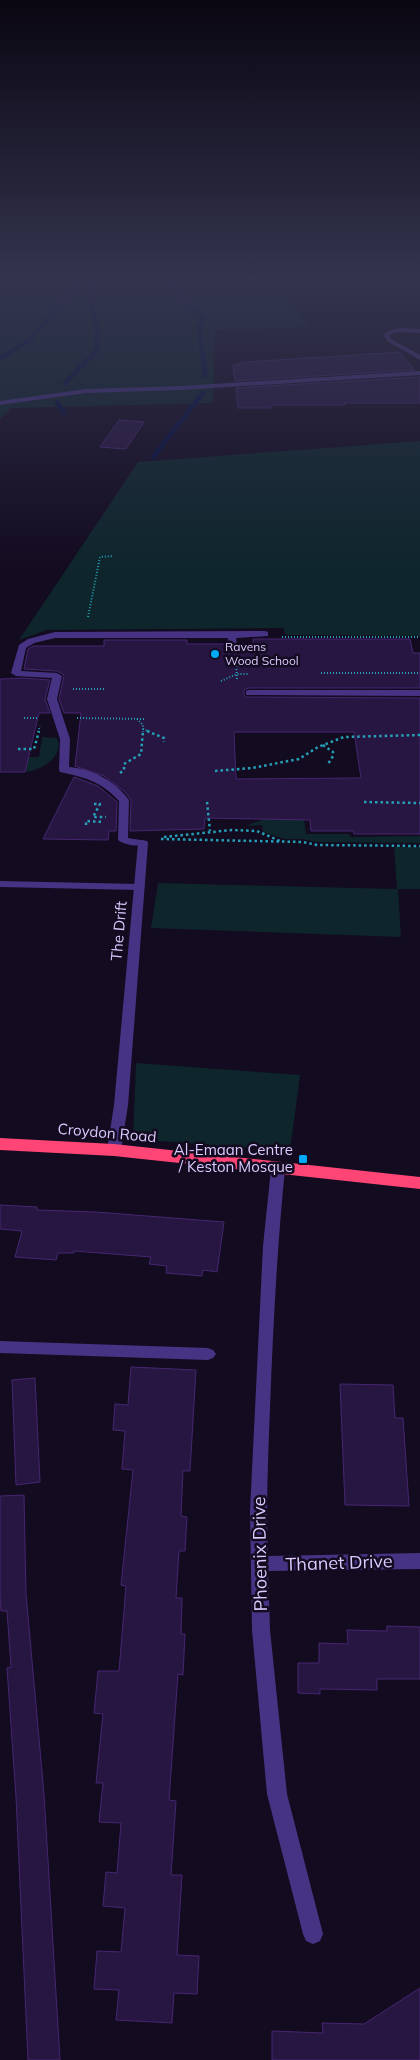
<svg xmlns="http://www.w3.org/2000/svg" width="420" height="2060" viewBox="0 0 420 2060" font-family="Mulish,sans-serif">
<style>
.green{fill:#0e252b}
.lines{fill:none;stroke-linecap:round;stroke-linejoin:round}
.stream{stroke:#060e3f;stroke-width:4.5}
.building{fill:#281642;stroke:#452670;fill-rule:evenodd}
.path-far1{stroke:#25a1b8;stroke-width:2;stroke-dasharray:1 2;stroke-linecap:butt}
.path{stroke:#25a1b8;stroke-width:2.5;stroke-dasharray:2.5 3;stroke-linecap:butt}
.lane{fill:#473383;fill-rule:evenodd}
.street{fill:#473383;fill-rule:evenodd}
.highway{fill:#ff4576;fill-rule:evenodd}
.poi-dot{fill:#00a8f5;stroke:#130b20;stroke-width:2}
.labels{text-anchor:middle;stroke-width:5;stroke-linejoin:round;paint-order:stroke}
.far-poi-label{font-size:12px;fill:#dccaff;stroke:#130b20;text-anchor:start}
.street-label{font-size:15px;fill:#dccaff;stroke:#130b20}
.poi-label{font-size:15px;fill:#dccaff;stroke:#130b20;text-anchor:end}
.near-street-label{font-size:18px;fill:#dccaff;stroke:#130b20}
</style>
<rect width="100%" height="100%" fill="#130b20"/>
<g class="green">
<polygon points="0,282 272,282 283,291 310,327 215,330 213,403 11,408 0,419"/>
<polygon points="420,441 420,636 286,635 283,628 47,630 19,640 138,462"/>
<path d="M 42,737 L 57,738 C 65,756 41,771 25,772 L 28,757 L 39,757 Z"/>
<polygon points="264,819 304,819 306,834 349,834 350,837 420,836 420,843 317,842 302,839 285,839 263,832 262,825 246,826"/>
<polygon points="394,847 420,847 420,889 398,889 401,937 151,928 158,883 397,889"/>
<polygon points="136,1063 300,1075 290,1151 133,1139"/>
</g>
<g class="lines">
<g class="stream">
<polyline points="171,282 180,295 204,319 199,326 205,376"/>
<polyline points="0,358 29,341 79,282"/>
<polyline points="65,383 97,350 97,327 90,301 93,290 92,284 86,282"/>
<polyline points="57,402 64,413"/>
<polyline points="153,457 203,393"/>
</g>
</g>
<g class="building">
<polygon points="400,352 414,370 235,381 233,365 246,362"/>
<polygon points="420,377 420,403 345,403 345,405 271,405 271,408 238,408 236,388"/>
<polygon points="119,420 144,422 126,449 100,447"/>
<path d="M 253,639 L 410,639 L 413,653 L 420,653 L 420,688 L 249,688 L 244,690 L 244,695 L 246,697 L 420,698 L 420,834 L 354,834 L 353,831 L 311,831 L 310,820 L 205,818 L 204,829 L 130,831 L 131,800 L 125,792 L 104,776 L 75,766 L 81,713 L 64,713 L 59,699 L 64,675 L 57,671 L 24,669 L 28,649 L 33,646 L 104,646 L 104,640 L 187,640 L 187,644 L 225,644 L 226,647 L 233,650 L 239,644 L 253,644 ZM 234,732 L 354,732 L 361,778 L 236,779 Z"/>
<polygon points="23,678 50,680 45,699 50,713 39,713 25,772 0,772 0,679"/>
<polygon points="74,777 98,786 117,802 116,831 109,831 108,840 43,839"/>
<polygon points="0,1205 37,1207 37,1210 96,1212 224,1222 217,1272 203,1270 202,1276 166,1273 167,1266 149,1264 151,1257 74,1251 74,1253 58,1253 56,1260 15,1257 22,1231 0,1229"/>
<polygon points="131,1367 196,1370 190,1471 183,1471 181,1516 187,1517 185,1551 179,1551 176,1598 182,1598 181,1634 185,1634 183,1675 178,1674 169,1800 176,1801 171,1875 182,1875 177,1955 199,1956 197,1994 174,1993 172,2023 116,2020 119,1990 94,1989 97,1951 121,1952 125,1908 103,1906 106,1872 117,1873 121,1823 99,1822 103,1783 96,1783 103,1714 94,1713 98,1671 119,1671 126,1586 121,1585 133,1470 122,1469 125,1431 113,1430 115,1404 128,1405"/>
<polygon points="35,1378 40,1482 16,1485 12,1380"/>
<polygon points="340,1384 393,1385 395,1418 403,1418 409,1506 345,1505"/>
<polygon points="24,1495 26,1594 44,1794 60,2060 28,2060 16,1797 7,1668 11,1667 7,1611 1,1611 0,1594 0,1496"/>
<polygon points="387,1626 420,1627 420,1679 377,1679 377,1690 320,1689 320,1694 298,1693 298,1663 319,1663 319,1643 348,1644 347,1630 387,1631"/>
<polygon points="420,1988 420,2060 272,2060 272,2031 323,2033 322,2023 364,2024"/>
</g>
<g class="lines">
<g class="path-far1">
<polyline points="88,617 100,557 113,556"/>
<polyline points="282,637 420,637"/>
<polyline points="236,660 237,681"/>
<polyline points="321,673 420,673"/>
<polyline points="221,681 237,674 249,674"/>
<polyline points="73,689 105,689"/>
<polyline points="24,718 38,718"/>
<polyline points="77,718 146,719"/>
<polyline points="137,719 143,725 143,732"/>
<polyline points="143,729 150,732"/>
<polyline points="38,732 40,726"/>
</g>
<g class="path">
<polyline points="147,731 164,738 164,742"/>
<polyline points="323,745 333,752 333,756 328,764"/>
<polyline points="18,749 34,749 39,731"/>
<polyline points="215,771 252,768 299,759 318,747 344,737 420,735"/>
<polyline points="120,773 124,770 124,764 141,754 143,731"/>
<polyline points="207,802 210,831"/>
<polyline points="364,802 420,803"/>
<polyline points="94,804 100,804 93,817 106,817"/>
<polyline points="86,825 86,821 104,822"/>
<polyline points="164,837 232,830 257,831 280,841"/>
<polyline points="161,839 303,842 317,845 420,846"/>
</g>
<g class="lane">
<polygon points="402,328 420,329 420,333 398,332 389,335 391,339 420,355 420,360 387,341 383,335 391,330"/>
<path d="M 265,631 L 268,632 L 268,636 L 236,638 L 237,645 L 232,648 L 227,645 L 228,638 L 55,638 L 34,643 L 26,648 L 21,671 L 57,673 L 62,676 L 57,699 L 70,739 L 69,767 C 93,769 115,781 129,800 L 128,838 L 147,841 L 148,843 C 142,848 124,845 118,840 L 119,801 C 100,780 85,778 60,772 L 59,770 L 60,739 L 47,699 L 52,678 L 16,676 L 11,673 L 19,645 L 28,639 L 55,632 Z"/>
<polygon points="249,690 420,690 420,696 246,695 246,691"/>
<polygon points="0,881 139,884 145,887 139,890 0,887"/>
<polygon points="0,1341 208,1348 213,1350 216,1354 213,1358 208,1360 0,1353"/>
</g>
<g class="street">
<polygon points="420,371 420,375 182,390 86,393 0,405 0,401 86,389 182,386"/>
<polygon points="143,840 148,843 128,1105 121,1150 119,1153 109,1153 107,1150 114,1105 138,843"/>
<path d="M 278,1164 L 283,1166 L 285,1169 C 277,1249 273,1328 270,1408 C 268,1458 266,1507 268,1556 L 420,1553 L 420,1569 L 268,1571 L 270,1630 L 287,1794 L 323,1934 L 320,1941 L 313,1944 L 306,1941 L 303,1934 L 267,1794 L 252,1630 L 250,1511 L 263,1246 L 271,1169 L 273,1166 Z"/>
</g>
<polygon class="highway" points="0,1138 114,1144 420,1177 420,1189 114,1156 0,1150"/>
</g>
<linearGradient id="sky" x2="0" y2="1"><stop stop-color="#0a0612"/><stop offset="0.49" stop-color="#33344e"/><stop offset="1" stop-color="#33344e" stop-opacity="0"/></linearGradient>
<rect width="420" height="571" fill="url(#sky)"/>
<g class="poi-dot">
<circle cx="215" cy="654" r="5"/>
<rect x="298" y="1154" width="10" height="10" rx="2.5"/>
</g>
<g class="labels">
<g class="far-poi-label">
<text x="225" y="651">Ravens<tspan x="225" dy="14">Wood School</tspan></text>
</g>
<g class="street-label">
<text transform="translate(119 931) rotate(-85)" y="5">The Drift</text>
<text transform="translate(107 1133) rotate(5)" y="5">Croydon Road</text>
</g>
<g class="poi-label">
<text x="293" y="1155">Al-Emaan Centre<tspan x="293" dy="17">/ Keston Mosque</tspan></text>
</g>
<g class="near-street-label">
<text transform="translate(260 1554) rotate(-91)" y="6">Phoenix Drive</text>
<text transform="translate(339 1563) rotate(-2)" y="6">Thanet Drive</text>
</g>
</g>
</svg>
